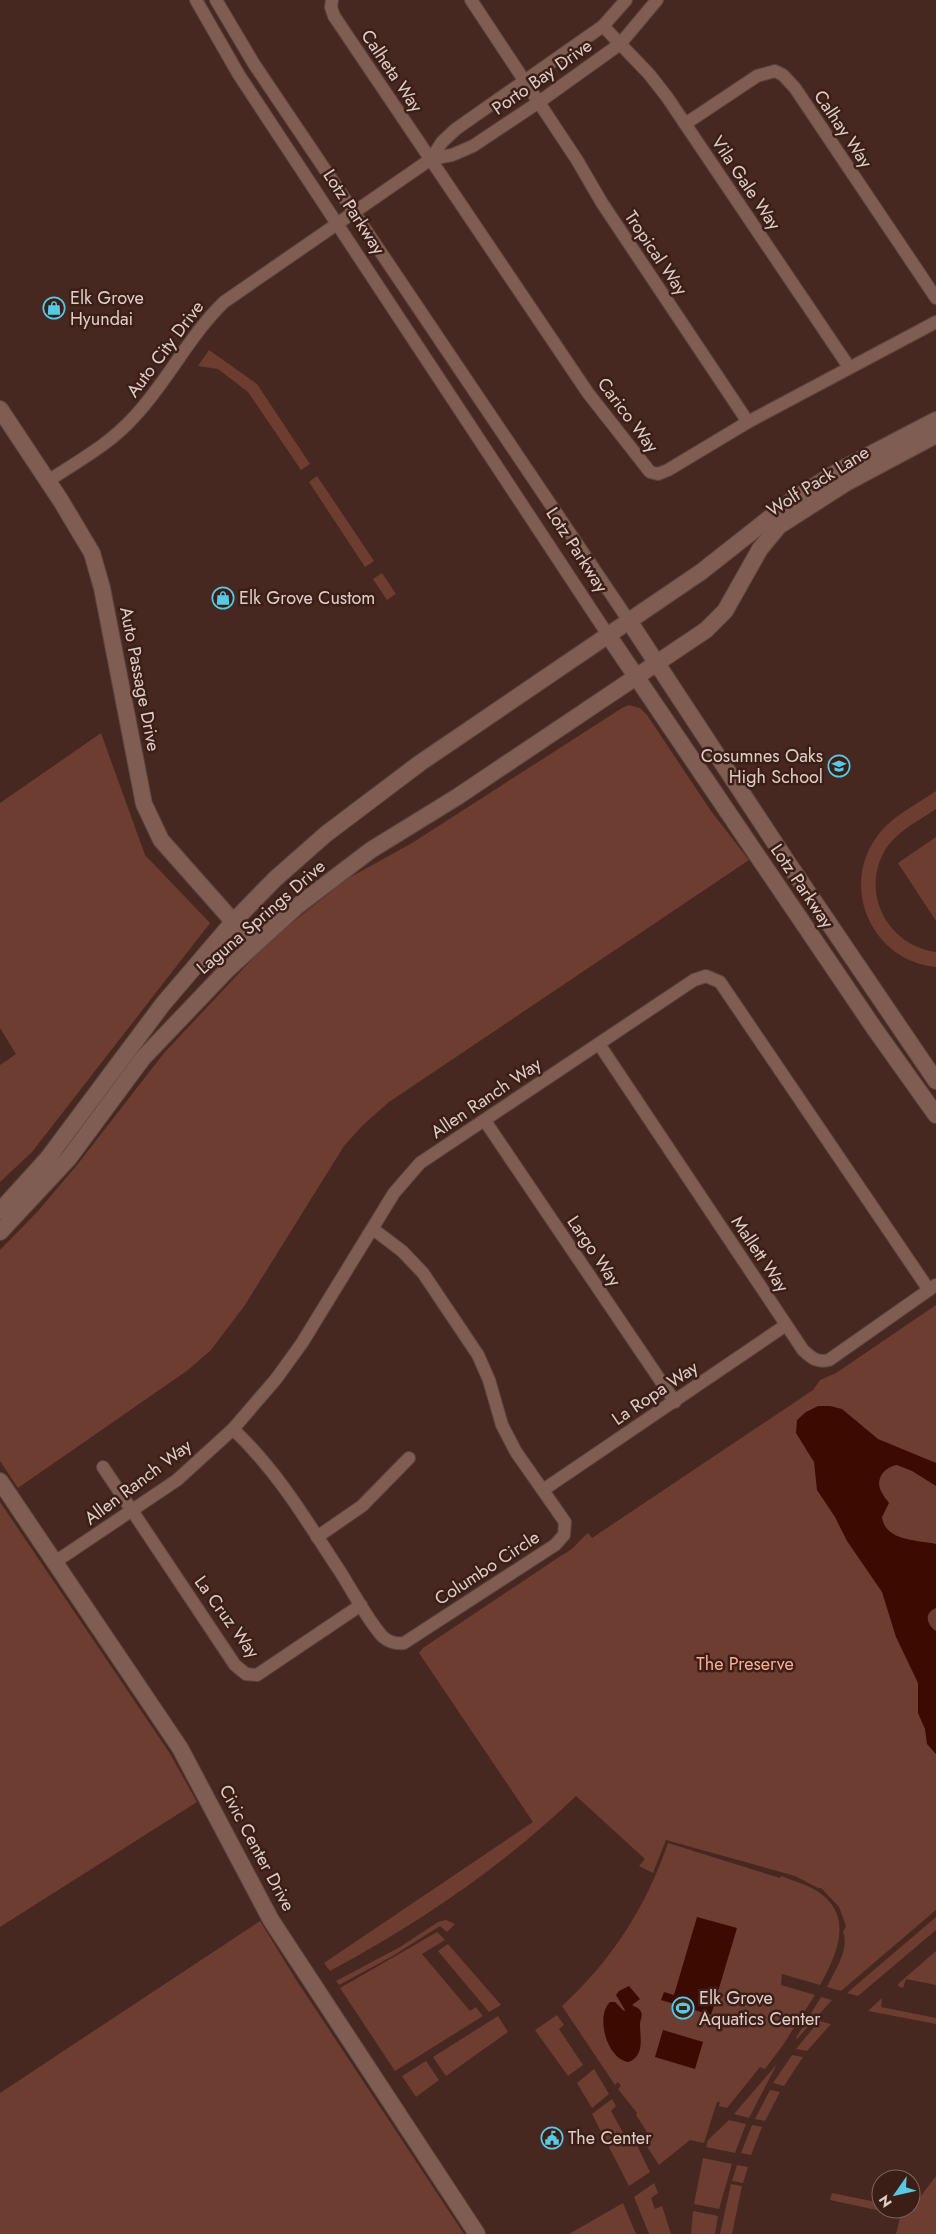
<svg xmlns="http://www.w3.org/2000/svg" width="936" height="2234" viewBox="0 0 936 2234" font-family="Jost,sans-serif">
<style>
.green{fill:#6c3d30}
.water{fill:#3c0a00}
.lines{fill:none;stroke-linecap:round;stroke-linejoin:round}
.minor-casing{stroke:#5e453e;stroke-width:14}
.tertiary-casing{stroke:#5e453e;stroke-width:18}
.minor{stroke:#7f5d53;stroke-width:12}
.tertiary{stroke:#7f5d53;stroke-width:16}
.labels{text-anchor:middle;stroke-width:5;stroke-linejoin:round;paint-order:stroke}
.street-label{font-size:18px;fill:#e0ccc7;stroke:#3b1f17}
.poi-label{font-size:18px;fill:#e0ccc7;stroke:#3b1f17;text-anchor:start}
.park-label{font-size:18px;fill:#feab94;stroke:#3b1f17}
</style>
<rect width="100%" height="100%" fill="#462820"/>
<g class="green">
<polygon points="209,350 257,384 310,464 301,470 248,392 218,369 198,366"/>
<polygon points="317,476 374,561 365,567 309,482"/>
<polygon points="382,573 396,594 387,600 373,579"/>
<polygon points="629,705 640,708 647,715 711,811 749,860 389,1102 363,1125 344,1146 245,1305 211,1350 188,1370 18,1488 0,1461 0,1250 38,1211 77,1165 164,1053 255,956 288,926 347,879 412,843 622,708"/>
<polygon points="101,733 145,855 210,923 32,1152 0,1182 0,1065 16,1054 0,1028 0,803"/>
<path d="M 936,791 L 936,809 C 920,820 899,830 887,847 C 859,890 886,945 936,952 L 936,967 C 873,961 840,889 876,838 C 890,817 916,805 936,791 Z"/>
<polygon points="936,837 936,921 898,863"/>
<path d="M 936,1305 L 936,1910 L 841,1991 L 827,1987 C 834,1972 850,1949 843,1932 L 846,1926 L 839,1907 L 821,1888 L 818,1888 L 795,1876 L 666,1840 L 653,1873 L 639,1866 L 645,1859 L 576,1796 C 502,1867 419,1923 330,1971 L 324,1963 L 533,1822 L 419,1653 L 423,1648 L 562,1555 C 576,1548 577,1542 588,1533 L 592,1538 L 813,1390 L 820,1380 L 836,1373 Z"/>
<polygon points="0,1502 169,1752 197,1802 0,1927"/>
<path d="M 668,1843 L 780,1878 L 781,1876 C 793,1881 806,1884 817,1891 C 855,1915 837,1955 820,1985 L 782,1974 L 781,1985 L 815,1995 L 783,2045 L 765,2069 L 760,2067 L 727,2108 L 719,2106 L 720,2102 L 717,2102 L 704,2143 L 690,2140 L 659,2165 L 646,2145 L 652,2140 L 636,2115 L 637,2113 L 618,2089 L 621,2086 L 618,2082 L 615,2085 L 562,2006 C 612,1960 646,1907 668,1843 Z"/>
<polygon points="936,1917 936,1930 858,1996 847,1993"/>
<polygon points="446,1920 455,1924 447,1932 440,1926 391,1957 339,1985 336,1981 400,1947 438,1922"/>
<polygon points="260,1921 295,1978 464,2234 0,2234 0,2093"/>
<polygon points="437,1932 445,1940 422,1954 470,2011 476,2007 483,2016 395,2071 340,1988"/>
<polygon points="448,1944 501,2005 489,2012 438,1951"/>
<polygon points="936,1951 936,1985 906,1979 903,1988 898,1986 898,1984"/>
<polygon points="821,1997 832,2000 797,2039 796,2038"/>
<polygon points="882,1998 881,2007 936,2018 936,2024 868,2011"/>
<polygon points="557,2015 564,2025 559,2029 583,2065 568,2076 535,2030"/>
<polygon points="498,2016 508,2032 446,2076 433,2057"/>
<polygon points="819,2021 831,2024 807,2051 796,2049"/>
<polygon points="792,2055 803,2057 784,2086 773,2083"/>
<polygon points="426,2061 439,2080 416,2097 402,2076"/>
<polygon points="777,2064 749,2118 734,2114"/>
<polygon points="594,2069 609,2094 592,2108 577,2083"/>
<polygon points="770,2090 780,2092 765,2121 755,2119"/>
<polygon points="612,2099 616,2106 611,2111 626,2138 632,2135 650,2172 629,2186 592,2114"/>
<polygon points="729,2120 746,2124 735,2153 706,2147 708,2140"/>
<polygon points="752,2125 762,2127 751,2155 741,2153"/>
<polygon points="703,2158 732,2164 719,2209 694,2204"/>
<polygon points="737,2165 748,2167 743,2183 732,2181"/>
<polygon points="936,2176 936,2234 896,2234 902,2209 911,2209"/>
<polygon points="654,2183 658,2193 651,2198 655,2209 662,2206 671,2234 649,2234 634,2197"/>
<polygon points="731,2184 742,2186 732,2234 720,2234"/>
<polygon points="832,2193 881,2203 881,2211 830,2200"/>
<polygon points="623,2203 636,2234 569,2234"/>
<polygon points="693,2211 718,2216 715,2234 691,2234"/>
</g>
<g class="water">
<path d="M 818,1406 L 830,1406 L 842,1409 L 878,1439 L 936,1463 L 936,1486 L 912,1471 L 897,1465 C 884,1467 874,1480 882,1493 C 884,1497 887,1500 889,1503 L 882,1517 C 885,1541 917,1540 936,1544 L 936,1608 C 924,1613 926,1624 936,1631 L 936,1754 L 927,1744 L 925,1729 L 918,1713 L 918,1683 L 896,1637 L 882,1592 L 847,1541 L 835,1517 L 817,1490 L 814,1462 L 796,1433 L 797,1420 L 806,1412 Z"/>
<polygon points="697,1917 737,1928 711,2015 661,2000 664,1992 674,1995"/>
<path d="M 629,1986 L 640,1999 L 632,2005 C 635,2007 640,2008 641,2012 C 643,2016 640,2020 640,2024 C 640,2038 645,2055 629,2062 C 607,2060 595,2016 610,2002 L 615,2002 L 624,2011 L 625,2010 L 616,1995 L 619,1991 Z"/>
<polygon points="663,2030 703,2042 695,2069 655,2057"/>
</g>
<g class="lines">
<g class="minor-casing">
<g id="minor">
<polyline points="196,0 239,75 608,635"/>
<polyline points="216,0 254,64 629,621"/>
<polyline points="332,0 331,7 334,16 588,393 650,472 658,474 668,470 748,422 936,322"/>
<polyline points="471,0 577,160 602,203 748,422"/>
<polyline points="603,26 649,74 667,97 849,367"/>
<polyline points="685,124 757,76 775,71 783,75 795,88 936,298"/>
<polyline points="431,159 452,155 473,146 539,102 620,44 657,0"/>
<path d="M 48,481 C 78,461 110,444 134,417 C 168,381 188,337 224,302 L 431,159 L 442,142 L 456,129 L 603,26 L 626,0"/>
<path d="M 599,1044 L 803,1350 C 812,1358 817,1363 829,1360 L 936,1285"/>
<polyline points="485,1121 675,1402"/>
<path d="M 233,1429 C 279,1473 306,1520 341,1573 C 353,1592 368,1621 383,1637 C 390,1643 396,1644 404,1643 L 555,1545 L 564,1535 L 565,1522 L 516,1452 L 502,1425 L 489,1380 L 478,1355 L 423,1273 L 402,1251 L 373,1229"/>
<polyline points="103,1467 235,1665 246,1674 257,1675 361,1605"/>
<polyline points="543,1490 786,1325"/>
<polyline points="317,1537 362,1506 409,1458"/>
<polyline points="55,1562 177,1480 233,1429 276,1379 302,1343 394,1193 420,1163 694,980 706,976 720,982 929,1290"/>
</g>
</g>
<g class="tertiary-casing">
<g id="tertiary">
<polyline points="0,409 61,501 92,553 102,588 144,804 161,840 254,945"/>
<polyline points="629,621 788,863 936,1081"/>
<polyline points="608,635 874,1028 936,1115"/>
<polyline points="0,1211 48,1158 163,1004 233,922 275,879 326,834 420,763 701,572 795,498 842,469 936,420"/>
<polyline points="0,1232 69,1158 143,1058 228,969 296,907 371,850 457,797 706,630 725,611 760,549 779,526 846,483 936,435"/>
<polyline points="0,1481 180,1748 271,1920 477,2234"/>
</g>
</g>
<use href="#minor" class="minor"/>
<use href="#tertiary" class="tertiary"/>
</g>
<defs>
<g id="shop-ring" transform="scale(1.125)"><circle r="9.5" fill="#3b1f17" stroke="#58c9e4" stroke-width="1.5"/><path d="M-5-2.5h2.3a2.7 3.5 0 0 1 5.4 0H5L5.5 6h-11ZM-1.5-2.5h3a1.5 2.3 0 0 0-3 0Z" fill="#58c9e4"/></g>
<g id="school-ring" transform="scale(1.125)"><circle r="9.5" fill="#3b1f17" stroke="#58c9e4" stroke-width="1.5"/><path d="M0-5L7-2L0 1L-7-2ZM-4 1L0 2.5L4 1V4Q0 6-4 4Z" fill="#58c9e4"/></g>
<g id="stadium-ring" transform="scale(1.125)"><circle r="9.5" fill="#3b1f17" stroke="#58c9e4" stroke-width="1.5"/><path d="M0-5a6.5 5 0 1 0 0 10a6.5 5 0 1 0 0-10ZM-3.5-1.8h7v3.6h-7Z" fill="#58c9e4"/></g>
<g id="civic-ring" transform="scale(1.125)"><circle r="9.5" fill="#3b1f17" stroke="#58c9e4" stroke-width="1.5"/><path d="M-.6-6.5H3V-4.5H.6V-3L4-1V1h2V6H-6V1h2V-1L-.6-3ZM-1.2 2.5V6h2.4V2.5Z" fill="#58c9e4"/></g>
</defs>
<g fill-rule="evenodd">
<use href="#shop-ring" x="54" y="308"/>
<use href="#shop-ring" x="223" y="598"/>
<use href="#school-ring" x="839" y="766"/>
<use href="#stadium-ring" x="683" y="2008"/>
<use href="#civic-ring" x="552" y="2138"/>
</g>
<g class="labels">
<g class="street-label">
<text transform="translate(392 71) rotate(56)" y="6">Calheta Way</text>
<text transform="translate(542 77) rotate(-35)" y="6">Porto Bay Drive</text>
<text transform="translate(843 129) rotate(56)" y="6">Calhay Way</text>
<text transform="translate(746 183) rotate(56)" y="6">Vila Gale Way</text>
<text transform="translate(354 212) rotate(57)" y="6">Lotz Parkway</text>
<text transform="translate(656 253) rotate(56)" y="6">Tropical Way</text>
<text transform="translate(165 349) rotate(-53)" y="6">Auto City Drive</text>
<text transform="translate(628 415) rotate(53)" y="6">Carico Way</text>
<text transform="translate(818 481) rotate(-32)" y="6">Wolf Pack Lane</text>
<text transform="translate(577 550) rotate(57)" y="6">Lotz Parkway</text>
<text transform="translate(140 679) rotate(79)" y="6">Auto Passage Drive</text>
<text transform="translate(802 886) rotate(56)" y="6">Lotz Parkway</text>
<text transform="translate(261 917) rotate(-41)" y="6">Laguna Springs Drive</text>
<text transform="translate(486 1098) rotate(-34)" y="6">Allen Ranch Way</text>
<text transform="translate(594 1251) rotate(56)" y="6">Largo Way</text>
<text transform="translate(760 1254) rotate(56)" y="6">Mallett Way</text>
<text transform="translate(655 1393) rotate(-34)" y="6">La Ropa Way</text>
<text transform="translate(138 1482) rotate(-37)" y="6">Allen Ranch Way</text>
<text transform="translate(487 1568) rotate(-33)" y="6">Columbo Circle</text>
<text transform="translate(227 1617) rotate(54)" y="6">La Cruz Way</text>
<text transform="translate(257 1848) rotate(62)" y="6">Civic Center Drive</text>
</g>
<g class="poi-label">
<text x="70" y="304">Elk Grove<tspan x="70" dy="21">Hyundai</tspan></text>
<text x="239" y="604">Elk Grove Custom</text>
<text x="823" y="762" text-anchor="end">Cosumnes Oaks<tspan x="823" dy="21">High School</tspan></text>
<text x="699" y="2004">Elk Grove<tspan x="699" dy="21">Aquatics Center</tspan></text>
<text x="568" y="2144">The Center</text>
</g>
<g class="park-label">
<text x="745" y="1670">The Preserve</text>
</g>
</g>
<g transform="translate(896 2194) rotate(236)"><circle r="24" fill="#3b1f17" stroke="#7d645d"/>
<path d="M0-4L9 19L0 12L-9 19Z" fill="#58c9e4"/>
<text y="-8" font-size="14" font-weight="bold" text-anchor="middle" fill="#e0ccc7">N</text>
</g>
</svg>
